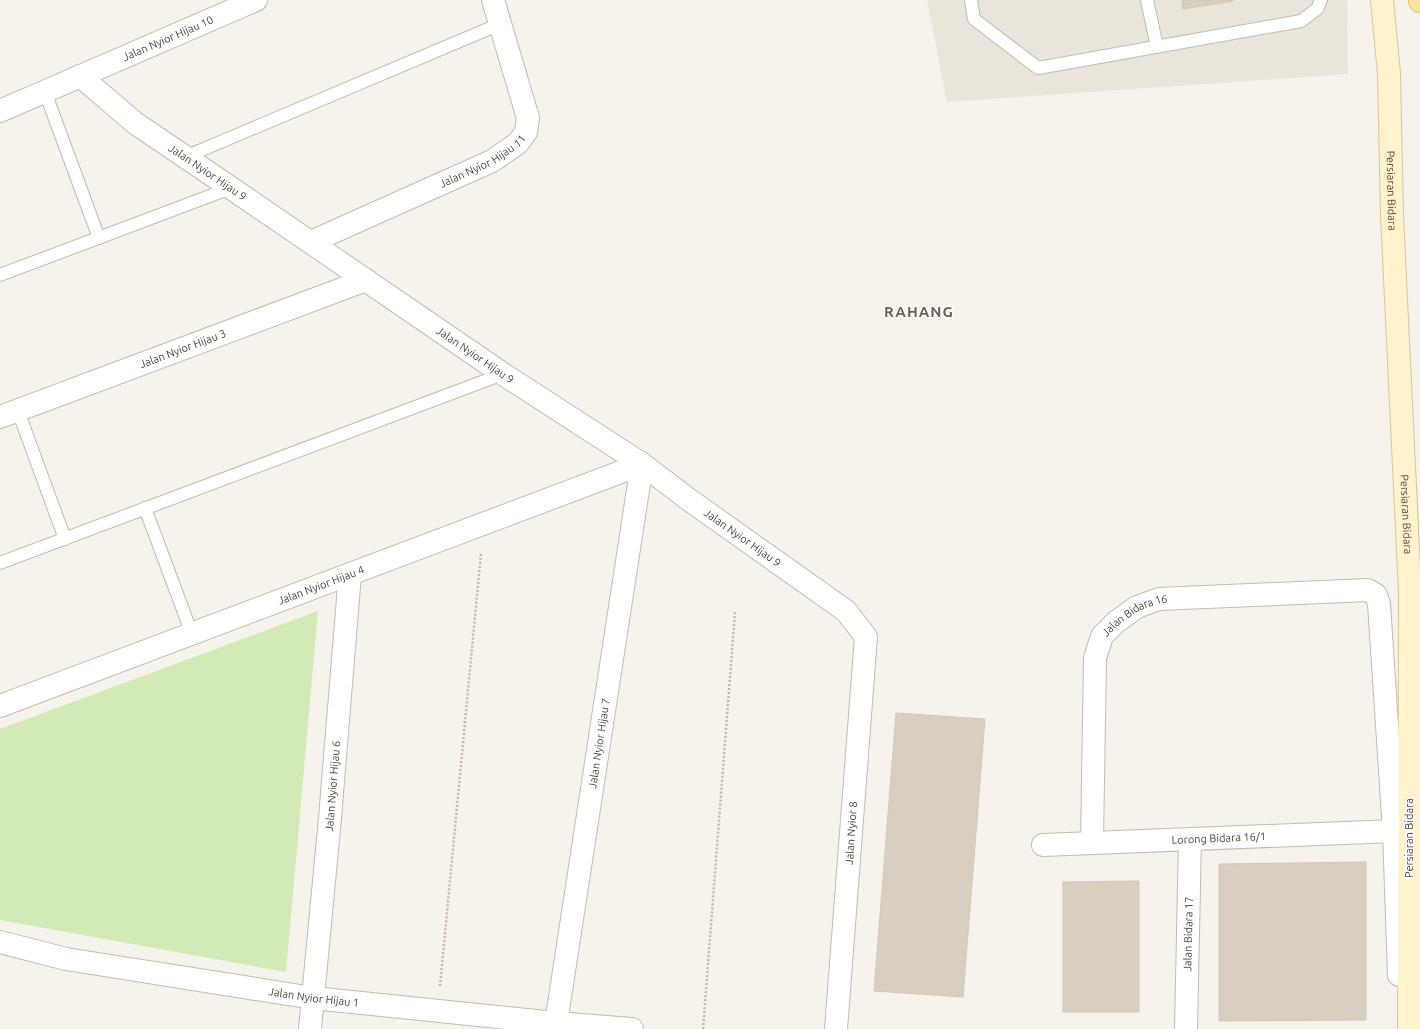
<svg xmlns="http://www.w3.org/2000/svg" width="1420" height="1029" viewBox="0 0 1420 1029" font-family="Ubuntu,sans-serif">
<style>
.residential{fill:#eae5da}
.green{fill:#d2eab5}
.building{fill:#d8cfc1;stroke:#d3c7b4}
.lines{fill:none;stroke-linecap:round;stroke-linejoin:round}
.service-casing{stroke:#c2bbae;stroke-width:14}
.minor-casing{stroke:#c2bbae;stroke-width:24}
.secondary-casing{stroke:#d6c79b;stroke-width:24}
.primary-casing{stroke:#e6c16a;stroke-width:24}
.path{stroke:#c4b79f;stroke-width:2.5;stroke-dasharray:2 2;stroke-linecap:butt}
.service{stroke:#fff;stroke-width:12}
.minor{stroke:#fff;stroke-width:22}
.secondary{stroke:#fff3cd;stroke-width:22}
.primary{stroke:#ffe39c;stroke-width:22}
.labels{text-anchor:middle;stroke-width:3;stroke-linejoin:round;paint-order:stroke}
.street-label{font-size:11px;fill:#4b4439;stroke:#fff}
.district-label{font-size:15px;font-weight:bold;letter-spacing:1px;fill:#6e6250;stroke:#fff}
</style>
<rect width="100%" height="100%" fill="#f6f3ec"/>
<polygon class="residential" points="927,0 1347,0 1348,74 947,102"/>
<polygon class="green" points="318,611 286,972 0,920 0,729"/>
<g class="building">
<polygon points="1182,0 1232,0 1233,1 1183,9"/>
<polygon points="896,713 985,719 963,997 874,991"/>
<polygon points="1366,862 1366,1020 1219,1021 1219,864"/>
<polygon points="1139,881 1139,1012 1063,1012 1063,882"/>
</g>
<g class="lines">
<g class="service-casing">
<g id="service">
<polyline points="971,0 974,19 1038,68 1301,21 1317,9 1321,0"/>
<polyline points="1147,0 1157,47"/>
<polyline points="45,92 99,238"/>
<polyline points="185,157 500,24"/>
<polyline points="0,275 231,188"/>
<polyline points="18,411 65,539"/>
<polyline points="145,508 192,634"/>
<polyline points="0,563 503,374"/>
</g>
</g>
<g class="minor-casing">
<g id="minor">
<path id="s1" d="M 80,76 L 135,123 L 231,188 L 503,374 L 642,464 L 688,499 L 846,611 L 866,637 L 836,1029"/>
<path id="s2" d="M 0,111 L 256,0"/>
<path id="s3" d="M 311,242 L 492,161 L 518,143 L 526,132 L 528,118 L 493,0"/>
<path id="s4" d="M 0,417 L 366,280"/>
<path id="s5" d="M 0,706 L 642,464"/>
<path id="s6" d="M 1092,843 L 1095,658 L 1102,636 L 1116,622 L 1137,607 L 1159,599 L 1368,590 L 1376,595 L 1379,604 L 1394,831 L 1399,975"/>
<path id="s7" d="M 1043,845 L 1394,831"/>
<path id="s8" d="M 0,942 L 66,959 L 313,998 L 556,1023 L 632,1029"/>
<path id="s9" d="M 556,1023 L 642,464"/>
<path id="s10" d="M 310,1029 L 330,818 L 350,574"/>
<path id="s11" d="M 1186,1029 L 1190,839"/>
</g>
</g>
<g class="secondary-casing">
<g id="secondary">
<path id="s12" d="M 1382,0 L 1389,74 L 1392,215 L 1410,592 L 1409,1029"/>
</g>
</g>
<g class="primary-casing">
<polyline id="primary" points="1420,0 1420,1"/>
</g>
<g class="path">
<polyline points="440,986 481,553"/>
<polyline points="703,1029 735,612"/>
</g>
<use href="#service" class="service"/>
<use href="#minor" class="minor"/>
<use href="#secondary" class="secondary"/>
<use href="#primary" class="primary"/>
</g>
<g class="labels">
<g class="street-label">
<text dy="4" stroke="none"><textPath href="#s2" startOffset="183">Jalan Nyior Hijau 10</textPath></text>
<text dy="4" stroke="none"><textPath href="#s3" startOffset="190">Jalan Nyior Hijau 11</textPath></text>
<text dy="4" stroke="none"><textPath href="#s1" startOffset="160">Jalan Nyior Hijau 9</textPath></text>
<text dy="4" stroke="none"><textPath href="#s12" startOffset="191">Persiaran Bidara</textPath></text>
<text dy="4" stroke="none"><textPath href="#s4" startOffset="195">Jalan Nyior Hijau 3</textPath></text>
<text dy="4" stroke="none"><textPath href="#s1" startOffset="484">Jalan Nyior Hijau 9</textPath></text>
<text dy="4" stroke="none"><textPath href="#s12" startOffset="515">Persiaran Bidara</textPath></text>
<text dy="4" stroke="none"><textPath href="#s1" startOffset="808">Jalan Nyior Hijau 9</textPath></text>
<text dy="4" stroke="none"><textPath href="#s5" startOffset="343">Jalan Nyior Hijau 4</textPath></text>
<text dy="4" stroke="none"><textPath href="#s6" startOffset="248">Jalan Bidara 16</textPath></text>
<text dy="4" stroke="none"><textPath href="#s9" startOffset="283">Jalan Nyior Hijau 7</textPath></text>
<text dy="4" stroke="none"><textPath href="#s10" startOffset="244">Jalan Nyior Hijau 6</textPath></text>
<text transform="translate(851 833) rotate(-86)" y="4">Jalan Nyior 8</text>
<text dy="4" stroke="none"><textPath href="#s7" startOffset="176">Lorong Bidara 16/1</textPath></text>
<text transform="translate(1409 838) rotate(-90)" y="4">Persiaran Bidara</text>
<text dy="4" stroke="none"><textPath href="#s11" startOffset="95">Jalan Bidara 17</textPath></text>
<text dy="4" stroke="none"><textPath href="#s8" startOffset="319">Jalan Nyior Hijau 1</textPath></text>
</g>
<g class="district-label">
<text x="919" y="317">RAHANG</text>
</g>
</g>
</svg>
